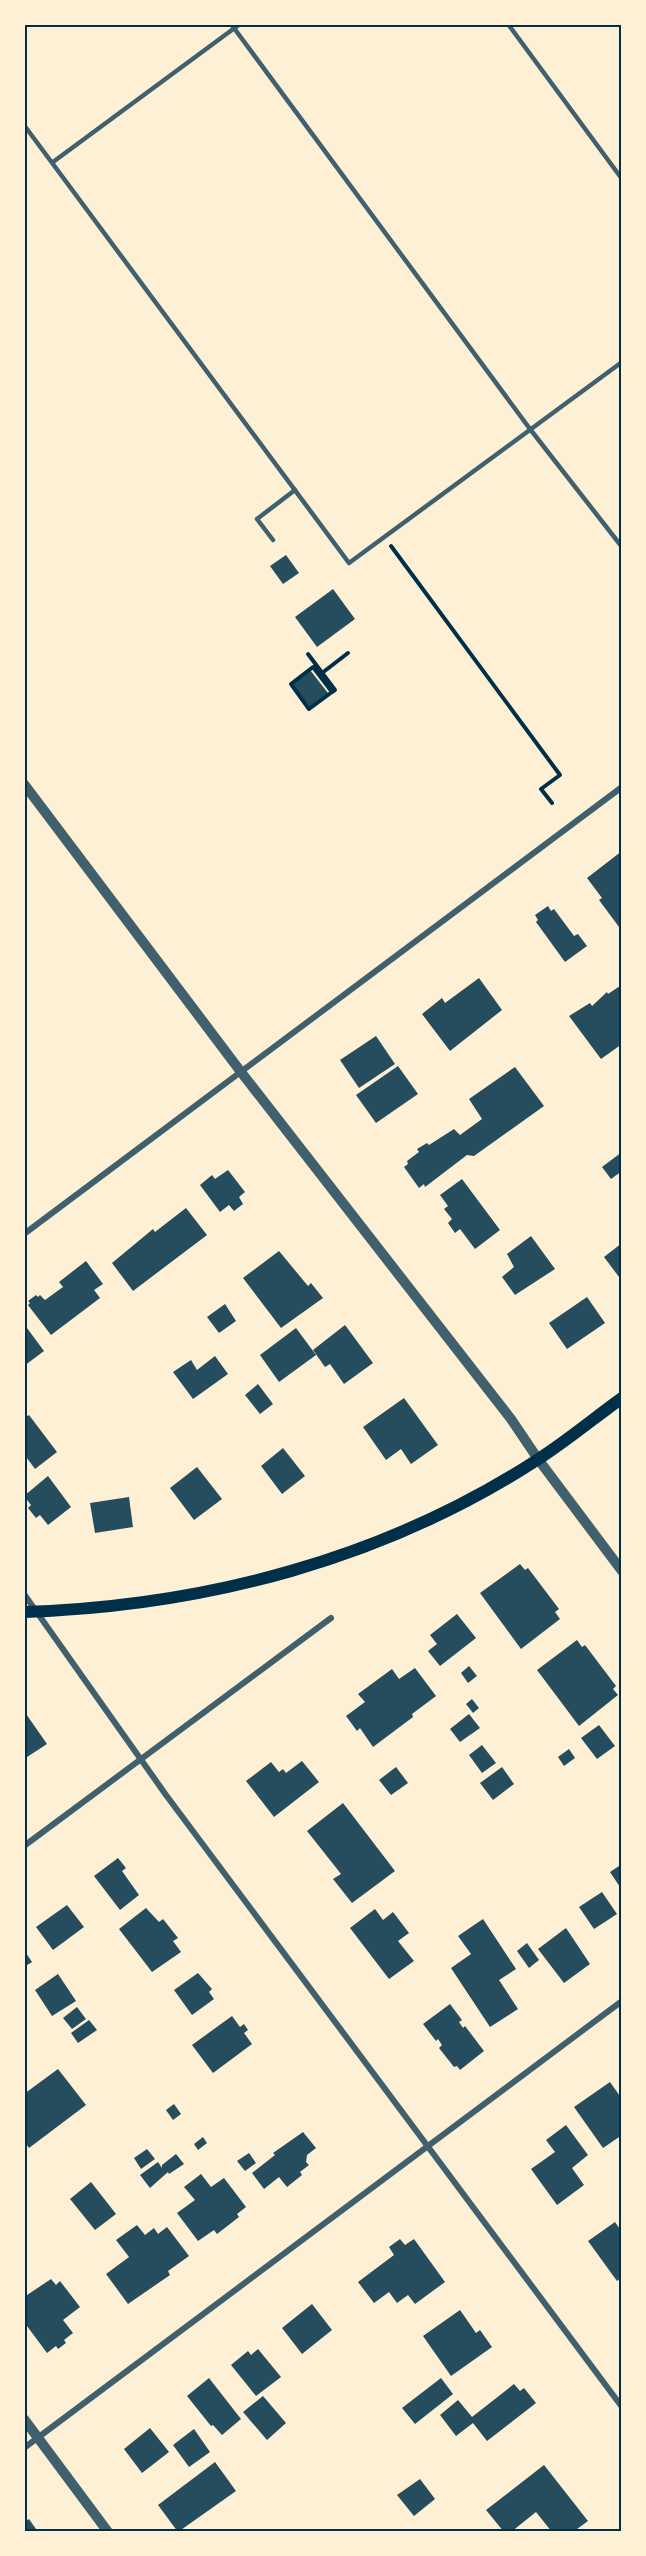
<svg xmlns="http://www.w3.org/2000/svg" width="646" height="2556" viewBox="0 0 646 2556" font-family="'DM Sans',sans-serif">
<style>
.building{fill:#264d5e}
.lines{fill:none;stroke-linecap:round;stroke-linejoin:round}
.path{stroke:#003049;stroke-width:4}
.service{stroke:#3f606c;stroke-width:4.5}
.minor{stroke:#3f606c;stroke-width:6}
.tertiary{stroke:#3f606c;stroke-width:10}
.secondary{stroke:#003049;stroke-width:12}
.neatline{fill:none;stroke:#003049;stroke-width:2}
</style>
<rect width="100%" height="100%" fill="#fdf0d5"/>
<g class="building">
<polygon points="286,555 299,573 283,584 270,566"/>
<polygon points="333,589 355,619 317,647 295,617"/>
<polygon points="310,670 328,693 310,707 292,684"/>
<polygon points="622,851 622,931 599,900 602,898 587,878"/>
<polygon points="548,906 551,911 554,909 574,936 578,934 587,946 565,962 536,922 538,920 535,915"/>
<polygon points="479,978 502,1010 450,1051 422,1014 442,998 445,1003"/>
<polygon points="620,986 622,989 622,1044 601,1059 569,1016 590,1003 592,1006 607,992 608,994"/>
<polygon points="376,1036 395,1064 359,1088 340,1060"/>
<polygon points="398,1066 418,1094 376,1123 356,1095"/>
<polygon points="515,1067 544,1106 474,1156 467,1155 425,1187 424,1184 419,1188 404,1167 408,1164 407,1161 419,1152 417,1149 427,1143 429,1145 454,1129 460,1135 482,1119 469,1099"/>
<polygon points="622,1152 622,1171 611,1179 602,1167"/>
<polygon points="228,1170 245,1192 239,1197 243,1204 234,1211 229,1205 220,1212 200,1185 212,1175 215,1179"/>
<polygon points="462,1179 500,1230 475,1249 460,1229 455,1233 448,1223 452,1219 444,1209 448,1206 440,1195"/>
<polygon points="186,1208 207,1235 133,1291 112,1263 153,1229 155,1232"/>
<polygon points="531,1236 555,1269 515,1295 502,1277 514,1267 507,1254"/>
<polygon points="622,1243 622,1281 604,1257"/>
<polygon points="279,1251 308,1286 311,1283 323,1298 281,1328 243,1278"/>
<polygon points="86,1261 103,1284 94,1290 100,1298 51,1335 28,1305 30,1303 28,1301 36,1295 38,1297 40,1295 45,1300 63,1287 59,1282"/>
<polygon points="587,1297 605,1323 567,1349 549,1323"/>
<polygon points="225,1304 236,1321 219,1333 207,1317"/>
<polygon points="24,1324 44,1351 24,1366"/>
<polygon points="345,1325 373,1363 344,1384 330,1364 325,1367 313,1350"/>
<polygon points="296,1328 316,1355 279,1382 260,1355"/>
<polygon points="215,1356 228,1374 193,1399 173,1372 191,1360 197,1370"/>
<polygon points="258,1384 273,1404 260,1414 245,1395"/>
<polygon points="404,1398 438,1445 411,1464 401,1449 386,1460 363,1427"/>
<polygon points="29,1415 57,1452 35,1469 24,1454 24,1418"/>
<polygon points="283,1448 305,1476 282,1494 261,1466"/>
<polygon points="197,1467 222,1499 194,1520 170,1488"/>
<polygon points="48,1476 71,1507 48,1525 40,1515 36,1518 28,1508 31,1505 24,1496"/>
<polygon points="129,1497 133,1527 95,1533 90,1503"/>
<polygon points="520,1564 525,1570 528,1568 559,1609 555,1612 560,1619 521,1649 480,1593"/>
<polygon points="457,1614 476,1638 440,1666 428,1651 437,1644 430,1635"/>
<polygon points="577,1640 582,1647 585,1645 616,1686 613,1689 618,1695 579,1726 537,1670"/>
<polygon points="469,1666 477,1676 468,1683 461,1673"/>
<polygon points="415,1668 436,1696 412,1714 413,1717 373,1747 360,1728 357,1731 346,1716 365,1702 358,1694 392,1669 399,1679"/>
<polygon points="472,1699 479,1708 473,1713 466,1704"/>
<polygon points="24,1711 47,1744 24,1759"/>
<polygon points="469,1714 480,1728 460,1742 450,1729"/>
<polygon points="599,1725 615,1746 597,1759 581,1738"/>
<polygon points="482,1745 496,1763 482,1773 469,1755"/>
<polygon points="569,1749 575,1758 564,1766 558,1757"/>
<polygon points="302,1761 319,1782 274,1817 246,1781 271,1762 279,1772 283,1769 286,1773"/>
<polygon points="396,1767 408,1783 391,1795 379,1780"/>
<polygon points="502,1767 514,1784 493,1800 480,1783"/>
<polygon points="343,1803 395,1871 352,1903 333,1879 341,1874 307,1831"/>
<polygon points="118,1858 126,1868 122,1871 139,1895 120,1910 94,1876"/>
<polygon points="622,1864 622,1890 610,1872"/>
<polygon points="602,1892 617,1914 594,1929 579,1907"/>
<polygon points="67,1905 84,1927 53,1950 36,1927"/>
<polygon points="146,1908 159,1922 163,1919 178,1938 173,1941 181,1952 152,1972 119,1929"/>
<polygon points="375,1909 383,1920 393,1912 409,1933 398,1941 414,1961 389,1979 350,1928"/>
<polygon points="483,1919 516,1969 499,1980 518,2009 490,2027 451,1968 471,1954 458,1936"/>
<polygon points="566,1928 590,1964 564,1983 538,1949"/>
<polygon points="527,1943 539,1960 529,1968 517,1951"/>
<polygon points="24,1950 32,1962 24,1967"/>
<polygon points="198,1973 212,1989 209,1992 214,1999 192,2015 174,1990"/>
<polygon points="58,1974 76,2001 52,2016 35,1990"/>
<polygon points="450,2004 462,2020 459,2022 463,2028 465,2026 484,2051 460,2070 457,2066 454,2067 439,2048 442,2045 438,2039 436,2041 423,2024"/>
<polygon points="77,2007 86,2019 72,2029 63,2018"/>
<polygon points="232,2016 240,2027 244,2024 248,2030 244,2033 252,2044 213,2073 192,2045"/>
<polygon points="89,2020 97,2030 78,2043 71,2033"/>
<polygon points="58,2069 86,2105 29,2148 24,2141 24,2094"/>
<polygon points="610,2082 622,2099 622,2135 603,2148 574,2107"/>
<polygon points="174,2104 181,2114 173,2120 166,2110"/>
<polygon points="566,2125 588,2155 572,2168 584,2185 557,2205 531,2169 555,2152 546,2140"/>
<polygon points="303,2132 316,2148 307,2155 306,2162 309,2165 300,2172 302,2175 287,2187 279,2177 264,2189 252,2173 275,2155 273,2153"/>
<polygon points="203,2137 207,2143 198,2150 194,2144"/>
<polygon points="147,2149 155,2159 141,2169 134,2158"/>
<polygon points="249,2153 256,2163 245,2171 237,2161"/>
<polygon points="176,2154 184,2164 169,2174 168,2172 150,2188 140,2175 158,2162 162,2168 162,2165"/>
<polygon points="201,2174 211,2187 224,2178 246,2207 237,2214 239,2217 217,2234 214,2230 198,2241 177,2213 195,2200 184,2187"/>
<polygon points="91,2182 116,2214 95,2230 70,2199"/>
<polygon points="615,2222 622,2232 622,2277 617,2281 588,2241"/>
<polygon points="137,2225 145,2235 154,2228 158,2234 167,2227 189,2256 168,2271 170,2275 128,2304 106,2274 129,2257 116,2240"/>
<polygon points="400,2239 405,2245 414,2239 445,2282 415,2304 408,2295 397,2303 389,2292 374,2303 358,2282 394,2255 389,2247"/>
<polygon points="51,2279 56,2285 60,2281 80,2307 63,2320 73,2333 64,2340 66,2343 58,2349 56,2346 47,2353 24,2322 24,2297"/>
<polygon points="312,2304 332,2330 302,2354 282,2328"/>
<polygon points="460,2310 476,2333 480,2330 492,2347 451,2376 423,2336"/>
<polygon points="258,2349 281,2377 256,2396 231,2365 248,2351 251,2355"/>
<polygon points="209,2378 241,2419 222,2435 213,2425 211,2426 187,2396"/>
<polygon points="441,2378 453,2394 415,2424 402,2408"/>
<polygon points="514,2384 520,2391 524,2388 536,2403 487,2441 473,2423 456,2436 440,2415 458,2400 472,2417"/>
<polygon points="263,2396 286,2423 267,2440 243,2412"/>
<polygon points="150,2428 169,2452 142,2473 124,2449"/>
<polygon points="194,2429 210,2452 189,2467 173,2445"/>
<polygon points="215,2462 236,2491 178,2532 158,2505"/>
<polygon points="544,2465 588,2521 573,2532 552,2532 536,2512 511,2532 504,2532 486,2510"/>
<polygon points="420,2479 435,2499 414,2516 397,2495"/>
<polygon points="29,2519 38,2532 24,2532 24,2522"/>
</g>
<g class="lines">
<g class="path">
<polyline points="391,546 560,775 541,789 552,803"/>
<polyline points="308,654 335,690 332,692 309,709 291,684 313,667 332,692"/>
<polyline points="322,673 348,653"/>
</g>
<g class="service">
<polyline points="231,24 530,429 622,547"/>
<polyline points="508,24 622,179"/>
<polyline points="24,125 349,563 622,362"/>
<polyline points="53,162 240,24"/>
<polyline points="273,540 257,519 295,490"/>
</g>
<g class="minor">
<polyline points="24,1234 622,787"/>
<polyline points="24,1594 166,1795 622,2407"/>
<polyline points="24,1846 331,1618"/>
<polyline points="24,2448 622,2001"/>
</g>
<g class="tertiary">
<polyline points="24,784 241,1072 511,1419 538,1459 622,1571"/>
<polyline points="24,2419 108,2532"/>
</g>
<path class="secondary" d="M 24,1612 C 206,1606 384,1559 537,1460 C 567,1441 594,1418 622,1398"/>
</g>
<rect width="646" height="2556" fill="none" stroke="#fdf0d5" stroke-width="51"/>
<rect x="26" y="26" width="594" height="2504" class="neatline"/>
</svg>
